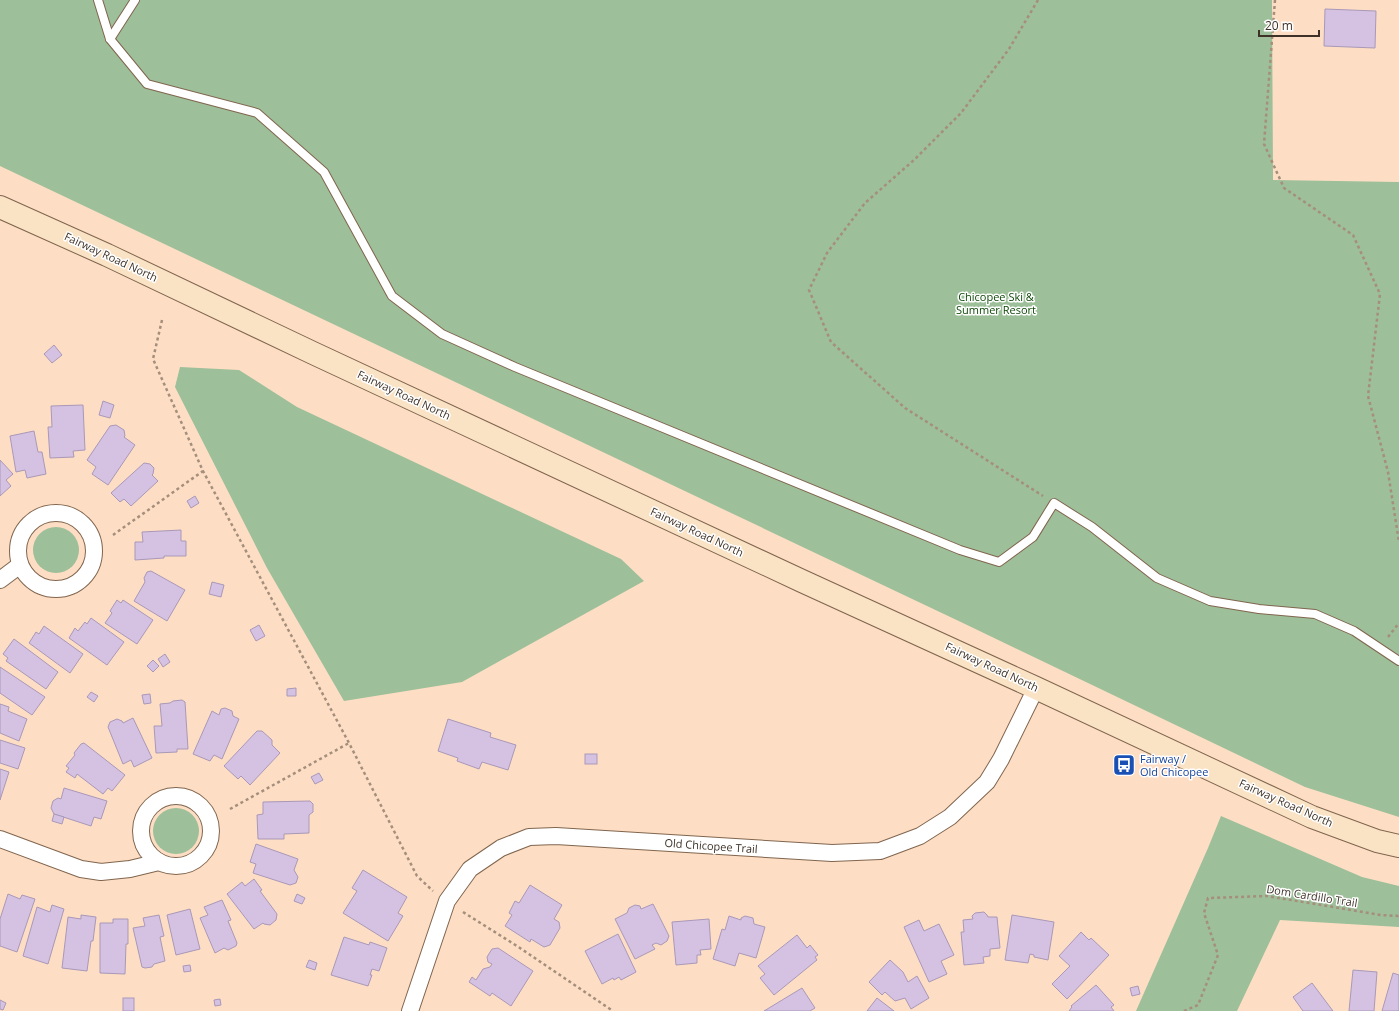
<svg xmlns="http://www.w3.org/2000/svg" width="1399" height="1011" viewBox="0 0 1399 1011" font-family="'Open Sans',sans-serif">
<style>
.green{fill:#9dbf99}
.building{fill:#d5c2e3;stroke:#a998b7}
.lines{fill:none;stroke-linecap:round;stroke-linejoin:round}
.lane-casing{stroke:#80654e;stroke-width:10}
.street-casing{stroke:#80654e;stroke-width:18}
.secondary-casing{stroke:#80654e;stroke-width:24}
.path{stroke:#a58f7c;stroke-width:2.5;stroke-dasharray:3 3;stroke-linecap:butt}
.lane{stroke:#fff;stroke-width:8}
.street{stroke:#fff;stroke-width:16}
.secondary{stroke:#fae2c5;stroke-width:22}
.labels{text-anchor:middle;stroke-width:3;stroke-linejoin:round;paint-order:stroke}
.street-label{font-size:11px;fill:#3e3228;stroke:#fff}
.park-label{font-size:11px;fill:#0e4808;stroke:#fff}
.transit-label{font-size:11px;fill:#164399;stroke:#fff;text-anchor:start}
</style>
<rect width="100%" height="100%" fill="#fddec4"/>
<g class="green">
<polygon points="0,0 1272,0 1273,180 1399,182 1399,817 1305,787 965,624 0,166"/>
<polygon points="180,367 239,370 297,407 621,559 644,581 462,682 344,701 267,568 175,387"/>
<circle cx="56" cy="550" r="23"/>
<circle cx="176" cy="831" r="23"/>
<polygon points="1221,816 1362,877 1399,886 1399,927 1280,920 1237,1011 1136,1011 1208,848"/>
</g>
<g class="building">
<polygon points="1325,9 1376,11 1375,48 1324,46"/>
<polygon points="54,345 62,355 52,363 44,354"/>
<polygon points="103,401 114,405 110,418 99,415"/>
<polygon points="83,405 85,450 73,451 74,457 50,458 48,427 52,427 51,406"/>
<polygon points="116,425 124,430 125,436 124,437 135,445 108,485 92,474 96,467 87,460 110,426"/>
<polygon points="34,431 38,452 42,452 46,474 27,478 25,470 16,472 10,436"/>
<polygon points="0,460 13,474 6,480 11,486 0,496"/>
<polygon points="144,463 150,464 154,468 153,474 152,475 158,481 131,506 124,499 120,502 111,493"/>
<polygon points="195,496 199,503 191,508 187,501"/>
<polygon points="181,530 181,541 186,541 186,556 164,556 164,558 135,560 135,542 143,542 142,532"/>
<polygon points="151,571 185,590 167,621 134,601 145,582 144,578 147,572"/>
<polygon points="212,582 224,585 221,597 209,594"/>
<polygon points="117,600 121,603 123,600 153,620 137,644 105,623 112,613 110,611"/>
<polygon points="91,618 124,642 107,665 69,638 75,628 78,631 85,622 87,624"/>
<polygon points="259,625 265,636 256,641 250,630"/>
<polygon points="44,626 83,654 70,673 29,643 36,632 39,634"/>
<polygon points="14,639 58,672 46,689 6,661 8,658 3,654"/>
<polygon points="165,654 170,662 163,667 158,659"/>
<polygon points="153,660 159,666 153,672 147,666"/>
<polygon points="0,667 45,697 32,715 0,693"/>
<polygon points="296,688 296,696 287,696 287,689"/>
<polygon points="91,692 98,696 94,702 87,697"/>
<polygon points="150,694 151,703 144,704 142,695"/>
<polygon points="182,700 185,702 188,749 177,749 177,752 156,753 154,726 162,726 160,704 170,703 173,701"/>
<polygon points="0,704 9,707 8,711 27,719 19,741 0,733"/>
<polygon points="225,708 232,711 233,716 239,719 222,759 214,755 210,761 193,754 212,711 219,715 221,709"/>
<polygon points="133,718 152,758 134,767 131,760 123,764 108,727 110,722 117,719 122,721 123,723"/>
<polygon points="448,719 491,733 490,737 516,745 508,770 482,762 479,769 457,761 458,758 438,751"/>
<polygon points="257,731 262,731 272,740 272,745 280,753 250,785 241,776 238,779 224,766"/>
<polygon points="0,740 25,748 18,769 0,763"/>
<polygon points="84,743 125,775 112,791 108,788 103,794 77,774 75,778 66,772 69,768 66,766 75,755 74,753 81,744"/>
<rect x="585" y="754" width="12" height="10"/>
<polygon points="0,769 9,772 0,800"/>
<polygon points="319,773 323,780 315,784 311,777"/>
<polygon points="64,788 107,801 101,819 94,817 91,826 54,814 51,808 53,801 58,798 61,799"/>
<polygon points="310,801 313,804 313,812 309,815 309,833 284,834 284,839 258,839 257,815 263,814 263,802"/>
<polygon points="54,814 64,817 62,824 52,821"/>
<polygon points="256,844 298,859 294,870 298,877 296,883 290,885 253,873 256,864 250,862"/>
<polygon points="363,870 407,897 398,913 403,916 388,941 343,913 357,891 352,888"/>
<polygon points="254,879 262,890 260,891 277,914 276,920 270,925 264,924 263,923 254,929 227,894 242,882 245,886"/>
<polygon points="530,885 562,905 554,919 559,922 560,928 550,945 544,947 531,939 530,942 505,926 512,915 509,913 515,901 519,903"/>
<polygon points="8,894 20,899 22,895 35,899 17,952 0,946 0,919"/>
<polygon points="297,894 305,898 302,904 294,901"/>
<polygon points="222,900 231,920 228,921 237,943 236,946 228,950 224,948 215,953 200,918 208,915 204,907"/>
<polygon points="653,904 669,936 667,941 661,945 656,943 652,945 655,949 635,959 615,919 627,913 629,908 635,905 640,906 641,909"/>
<polygon points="52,905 64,909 48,964 23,956 37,907 50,912"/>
<polygon points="190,909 200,949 176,955 167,915"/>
<polygon points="984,912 987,915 988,917 997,917 1000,948 990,949 990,956 983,957 984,963 964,965 961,932 964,932 963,920 973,919 972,916 975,913"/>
<polygon points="81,915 96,917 93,941 91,941 87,971 62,968 68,917 81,919"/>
<polygon points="159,915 164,936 160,937 165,961 154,964 152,967 145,968 142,967 133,928 145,926 143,918"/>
<polygon points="1012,915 1054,922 1048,960 1034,957 1034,955 1030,954 1028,963 1005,960"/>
<polygon points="729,916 741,920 741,918 745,916 753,918 754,924 765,927 756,958 739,953 735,966 713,959 722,929 725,930"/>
<polygon points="113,919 128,919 128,944 126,944 125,974 100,973 100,923 113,923"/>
<polygon points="709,919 711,949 700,950 701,955 697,955 697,963 676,965 672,922"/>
<polygon points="919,920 924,931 939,924 954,955 941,961 947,974 929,982 904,927"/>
<polygon points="1081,932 1089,940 1091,938 1109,955 1067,999 1052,984 1070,966 1059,956"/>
<polygon points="618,934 636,972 621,980 619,977 614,980 613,978 602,984 585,951"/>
<polygon points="797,935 807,948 810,945 818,955 815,957 817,960 774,995 760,978 765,974 758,966"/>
<polygon points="344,937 369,945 370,942 387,948 379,971 372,969 370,975 372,975 368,986 331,975"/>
<polygon points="498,948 533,971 511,1006 492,993 490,996 469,982 472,977 476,980 483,969 490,967 492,964 488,962 487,957 492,949"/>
<polygon points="309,960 317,963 315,970 306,967"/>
<polygon points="890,960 903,972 908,982 917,976 929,998 911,1009 905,998 895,1001 885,992 882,995 869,982"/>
<polygon points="190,965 191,971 184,972 183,966"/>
<polygon points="1353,970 1377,972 1374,1011 1349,1011"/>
<polygon points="1393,973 1399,975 1399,1011 1382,1011"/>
<polygon points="1312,983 1333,1011 1303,1011 1293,997"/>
<polygon points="1096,985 1114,1005 1111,1007 1114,1011 1069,1011 1072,1007 1071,1006"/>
<polygon points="1138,986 1140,994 1132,996 1130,988"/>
<polygon points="802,988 815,1008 810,1011 764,1011"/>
<rect x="123" y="998" width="11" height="13"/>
<polygon points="877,998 894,1011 867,1011"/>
<polygon points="220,999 221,1005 215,1006 214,1000"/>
<polygon points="0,1000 6,1003 3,1010 0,1009"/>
</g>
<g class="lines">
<g class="lane-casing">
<g id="lane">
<polyline points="98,0 110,39 147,84 257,113 324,172 392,296 442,334 515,367 960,550 999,562 1033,537 1054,503 1092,527 1157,578 1210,601 1259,609 1315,614 1354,631 1399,661"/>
<polyline points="110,39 135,0"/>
</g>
</g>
<g class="street-casing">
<g id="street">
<circle cx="56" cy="551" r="38"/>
<polyline points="0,580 20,565"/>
<circle cx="176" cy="831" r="35"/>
<polyline points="0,839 81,869 101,872 130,869 159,862"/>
<polyline points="410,1011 447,901 470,869 501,848 529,837 556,836 832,853 880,851 920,836 950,817 987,782 1001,759 1036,688"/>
</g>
</g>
<g class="secondary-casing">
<polyline id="secondary" points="0,207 107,255 313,353 802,581 1036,688 1312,817 1377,841 1399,846"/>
</g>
<g class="path">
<polyline points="1038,0 1009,49 961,113 914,160 865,203 827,253 809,290 831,342 905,408 1043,496"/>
<polyline points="1275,0 1264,144 1284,188 1353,235 1380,294 1368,396 1388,472 1399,542"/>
<polyline points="162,320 153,359 203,471 349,743 417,876 433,891"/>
<polyline points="113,535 203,471"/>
<polyline points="1388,637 1399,623"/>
<polyline points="230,809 349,743"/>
<polyline points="463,912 517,946 613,1011"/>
<polyline points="1184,1011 1198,1005 1218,955 1204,913 1208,898 1267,896 1381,915 1399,916"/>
</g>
<use href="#lane" class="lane"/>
<use href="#street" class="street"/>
<use href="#secondary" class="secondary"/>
</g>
<defs>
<g id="bus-square" transform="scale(1.15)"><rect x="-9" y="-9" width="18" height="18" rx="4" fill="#1a4fb4" stroke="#fff"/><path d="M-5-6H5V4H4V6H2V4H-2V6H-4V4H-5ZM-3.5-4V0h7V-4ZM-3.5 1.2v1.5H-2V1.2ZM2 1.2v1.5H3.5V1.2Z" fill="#fff"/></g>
</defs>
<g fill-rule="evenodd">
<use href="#bus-square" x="1124" y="765"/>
</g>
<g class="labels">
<g class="street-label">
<text transform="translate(111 257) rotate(25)" y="4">Fairway Road North</text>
<text transform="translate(404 395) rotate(25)" y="4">Fairway Road North</text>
<text transform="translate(697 532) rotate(25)" y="4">Fairway Road North</text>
<text transform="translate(992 667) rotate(25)" y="4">Fairway Road North</text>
<text transform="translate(1286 803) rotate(24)" y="4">Fairway Road North</text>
<text transform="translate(711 846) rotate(4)" y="4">Old Chicopee Trail</text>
<text transform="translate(1312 896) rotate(9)" y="4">Dom Cardillo Trail</text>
</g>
<g class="park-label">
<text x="996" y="301">Chicopee Ski &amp;<tspan x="996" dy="13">Summer Resort</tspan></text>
</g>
<g class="transit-label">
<text x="1140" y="763">Fairway /<tspan x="1140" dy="13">Old Chicopee</tspan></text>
</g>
</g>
<path d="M1259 30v6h60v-6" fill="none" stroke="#3e3228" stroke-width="2"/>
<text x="1265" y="30" font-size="12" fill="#3e3228" stroke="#ffffff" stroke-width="3" paint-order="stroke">20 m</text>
</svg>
